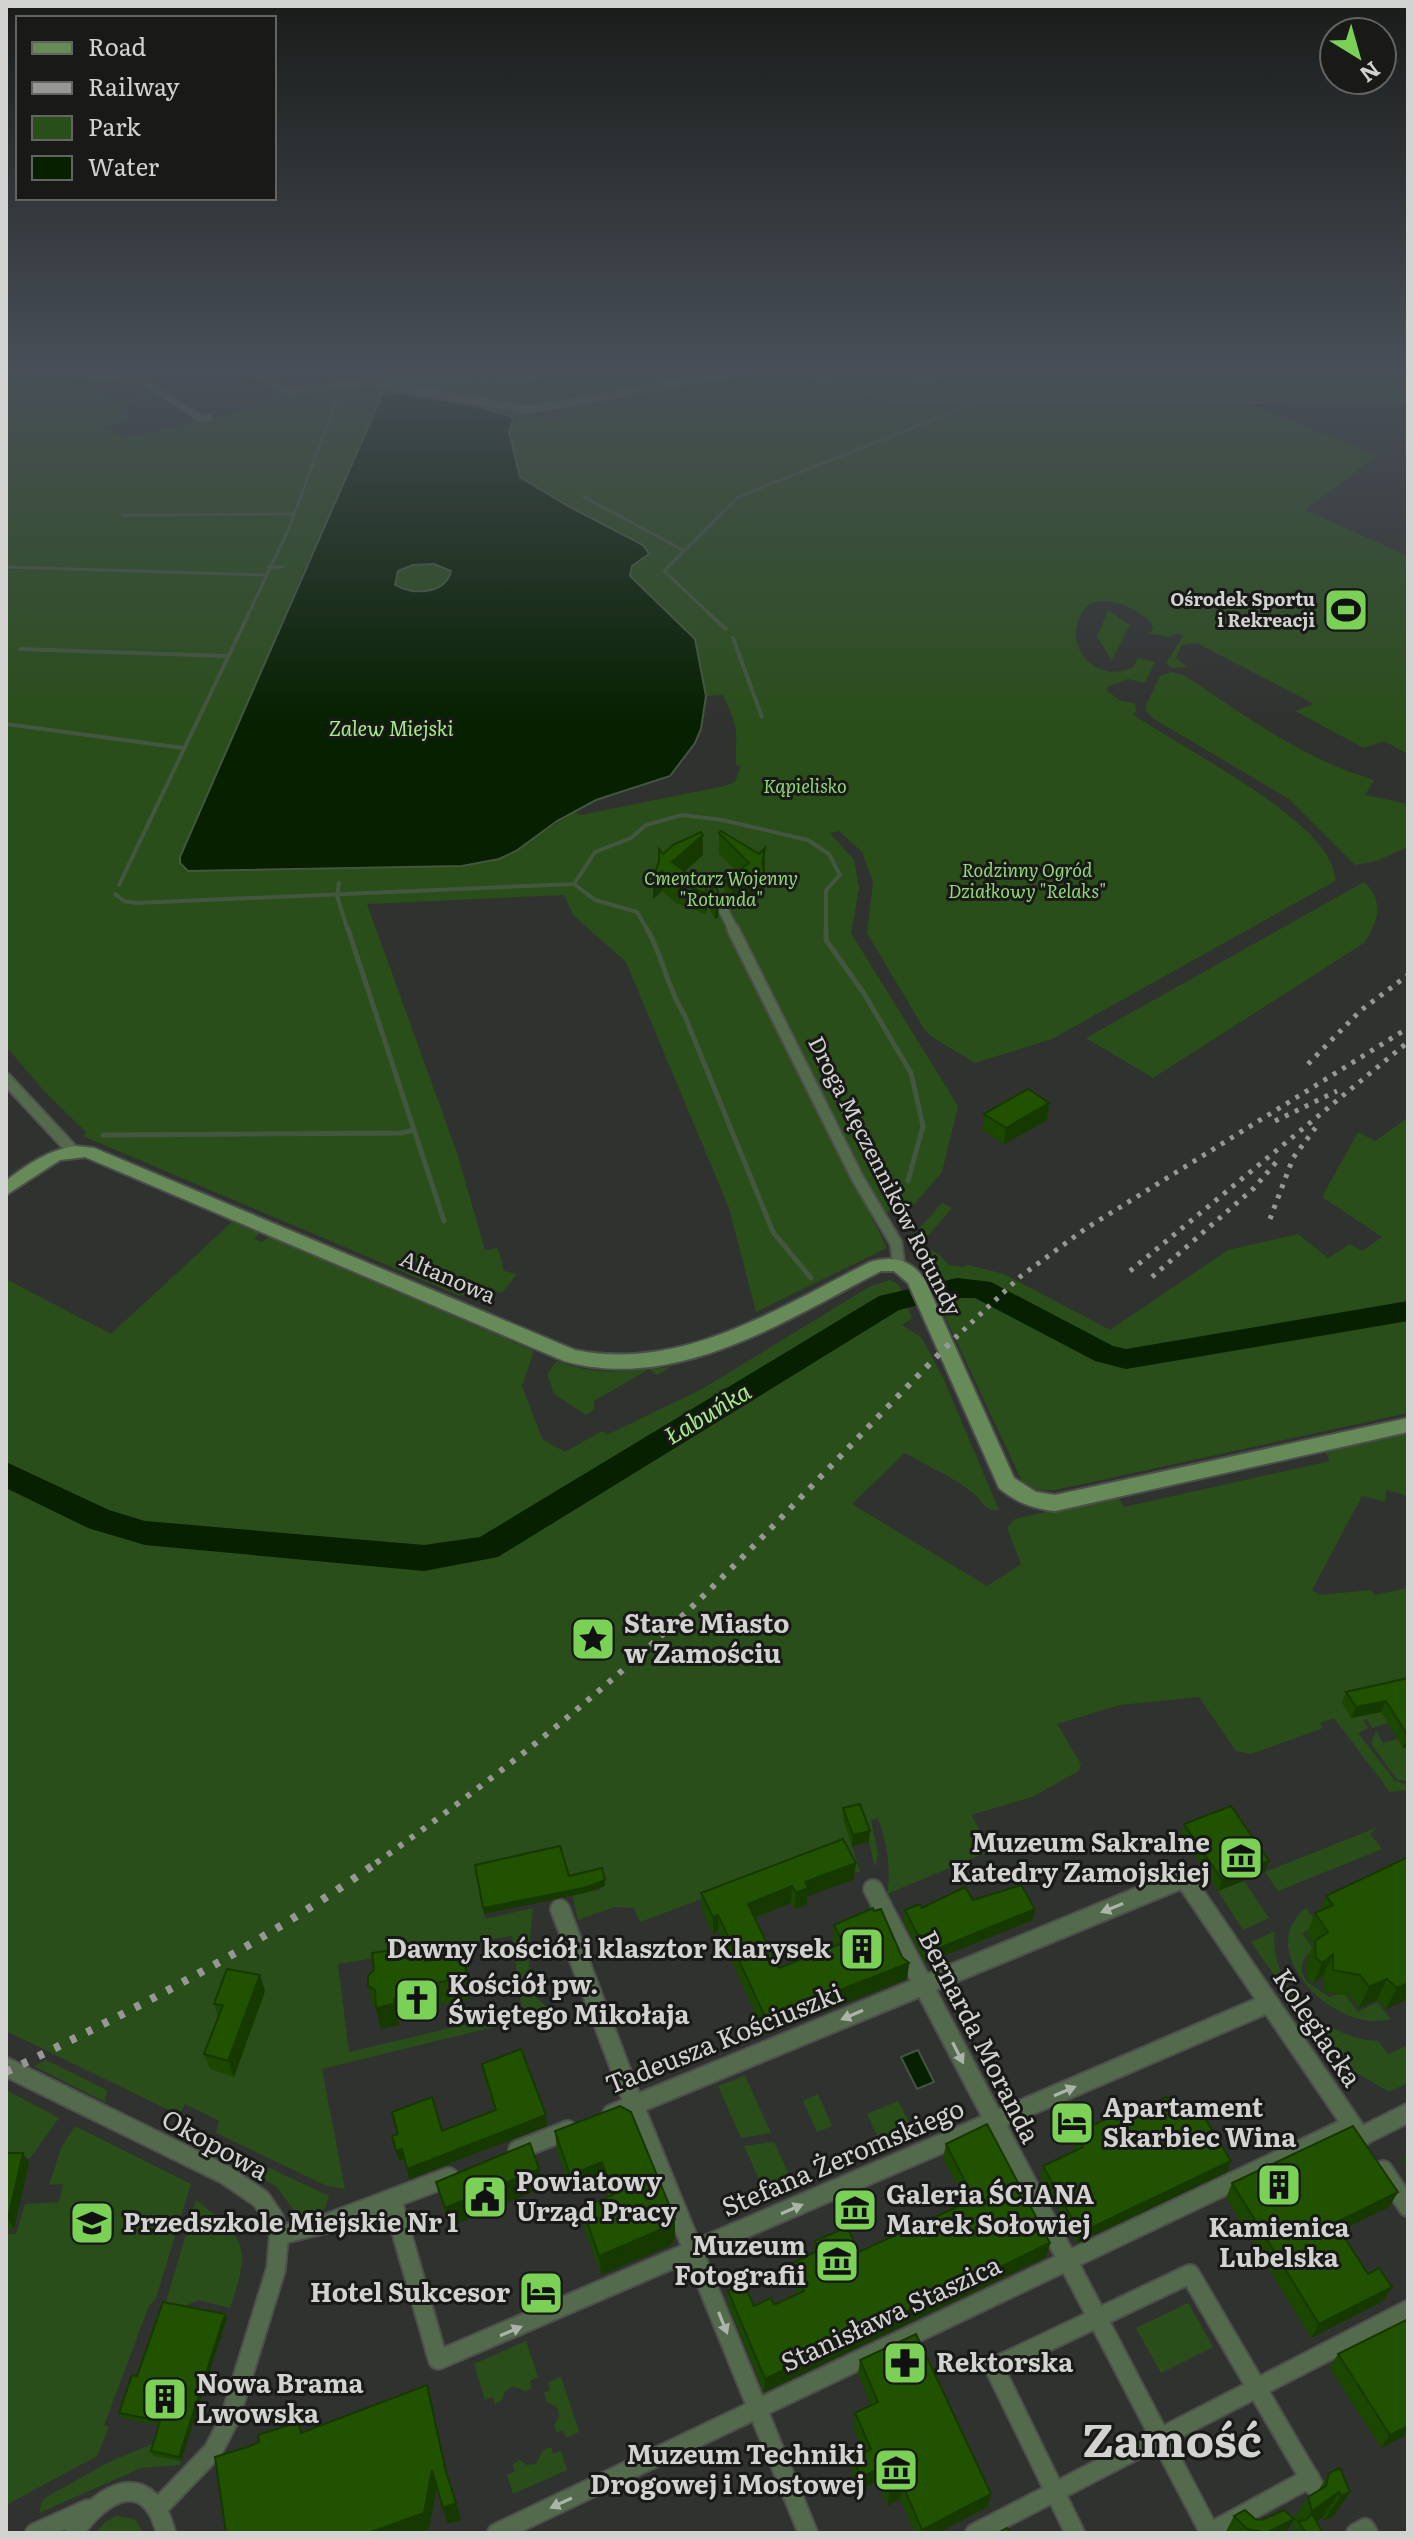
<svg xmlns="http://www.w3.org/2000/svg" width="1414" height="2539" viewBox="0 0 1414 2539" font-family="Literata,serif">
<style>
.green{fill:#2a4e1a;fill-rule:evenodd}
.water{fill:#062000;stroke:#43563f;stroke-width:2;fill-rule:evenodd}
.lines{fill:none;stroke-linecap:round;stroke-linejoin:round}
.stream-far2{stroke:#43563f;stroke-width:3}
.stream-far1{stroke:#43563f;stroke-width:4}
.stream{stroke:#43563f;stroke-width:5}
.river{fill:#062000;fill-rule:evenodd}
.street-far3-casing{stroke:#4d4f4c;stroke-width:9}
.street-far2-casing{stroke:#4d4f4c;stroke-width:12}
.street-far1-casing{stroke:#4d4f4c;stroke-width:15}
.street-casing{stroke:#4d4f4c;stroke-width:22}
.secondary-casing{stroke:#4d4f4c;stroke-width:4}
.street-far3{stroke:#546a4c;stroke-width:7}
.street-far2{stroke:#546a4c;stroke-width:9}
.street-far1{stroke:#546a4c;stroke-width:11}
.street{stroke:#546a4c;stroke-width:18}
.secondary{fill:#678a59;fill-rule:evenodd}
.rail-far2{stroke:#979896;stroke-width:5;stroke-dasharray:4 7;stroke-linecap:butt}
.rail-far1{stroke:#979896;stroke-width:6;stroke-dasharray:5 9;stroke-linecap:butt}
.rail{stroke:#979896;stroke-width:8;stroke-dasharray:6 12;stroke-linecap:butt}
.wall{fill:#1c4700}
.shaded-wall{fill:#163900}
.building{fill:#205200;stroke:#163900;stroke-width:2}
.oneway{fill:#acb4a9}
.labels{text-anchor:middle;stroke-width:6;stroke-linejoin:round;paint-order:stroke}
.far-poi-label{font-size:18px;font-weight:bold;fill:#d2d3d1;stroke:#191918;text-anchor:end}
.far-park-label{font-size:18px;font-style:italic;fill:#92d875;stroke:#191918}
.far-water-label{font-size:20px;font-style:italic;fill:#a5ec88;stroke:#191918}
.street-label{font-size:22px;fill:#d2d3d1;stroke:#191918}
.water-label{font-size:24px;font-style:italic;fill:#a5ec88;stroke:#191918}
.near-poi-label{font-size:26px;font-weight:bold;fill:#d2d3d1;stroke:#191918;text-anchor:start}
.near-street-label{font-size:26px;fill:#d2d3d1;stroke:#191918}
.near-town-label{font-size:46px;font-weight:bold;fill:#d2d3d1;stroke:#191918}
</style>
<rect width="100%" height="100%" fill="#30322f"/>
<g class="green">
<path d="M 387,368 L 1408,368 L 1408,402 L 1246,403 L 1378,455 L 1305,510 L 1408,556 L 1408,754 L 1384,741 L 1364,748 L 1295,711 L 1314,704 L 1197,643 L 1182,645 L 1176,658 L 1187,667 L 1172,668 L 1166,663 L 1183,636 L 1177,633 L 1170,637 L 1144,633 L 1150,633 L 1153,628 L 1150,621 C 1133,608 1111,595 1089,604 C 1055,640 1094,687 1133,667 L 1138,658 L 1155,662 L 1145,683 L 1128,679 L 1107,687 L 1107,691 L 1121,701 L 1135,703 L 1136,712 L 1133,714 C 1176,746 1337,823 1335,881 L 1052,1039 L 975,1063 L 932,1037 L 924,1029 L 867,933 L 873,882 L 862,852 L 839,831 L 830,833 L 854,860 L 859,888 L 851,933 L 958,1106 L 942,1172 L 903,1217 L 890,1211 L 872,1218 L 887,1248 L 756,1312 L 729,1208 L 626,962 L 573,915 L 564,895 L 367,904 L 457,1153 L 485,1250 L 498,1248 L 504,1271 L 517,1274 L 502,1293 L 484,1287 L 460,1296 L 83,1136 L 86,1132 L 43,1090 L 6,1046 L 6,517 L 10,514 L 6,513 L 6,379 L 23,370 L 112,378 L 95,387 L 106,398 L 125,399 L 155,393 L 160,396 L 140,400 L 120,411 L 130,421 L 106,427 L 121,438 L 241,412 L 271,397 L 365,384 L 480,403 L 548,419 L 567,414 L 553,406 L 536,408 L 367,379 L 384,373 ZM 391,391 L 479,407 L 510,416 L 509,431 L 520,477 L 566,505 L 643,545 L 648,554 L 632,566 L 630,575 L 695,639 L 704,693 L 706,696 L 723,695 C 728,706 735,720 736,732 C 737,744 735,754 736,765 L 741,766 L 735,782 L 724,786 L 581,815 L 574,812 L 533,839 L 462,866 L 188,871 L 180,863 L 305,567 Z"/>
<path d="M 434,564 L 451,571 C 445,595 413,595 395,585 L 398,572 L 413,565 Z"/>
<polygon points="1108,610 1130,625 1112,660 1119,661 1105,661 1112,660 1097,637"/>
<path d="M 1171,672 L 1184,675 C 1246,716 1302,759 1374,780 L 1365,795 L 1408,804 L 1408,847 L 1376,861 L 1355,865 L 1289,799 L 1154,719 L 1146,711 L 1146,705 L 1160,676 Z"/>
<path d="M 1364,882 C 1385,901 1378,923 1364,943 L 1153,1078 L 1086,1038 Z"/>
<polygon points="1406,1119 1408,1413 1055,1490 1038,1490 1022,1481 909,1240 942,1203 952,1208 921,1244 940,1255 948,1265 964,1267 968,1265 1004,1274 1110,1330 1228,1250 1298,1234 1328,1258 1350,1244 1362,1251 1382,1237 1322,1197 1358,1132 1375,1141"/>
<path d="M 232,1222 L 259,1233 L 254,1239 L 262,1242 L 269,1237 L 534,1351 L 522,1386 L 542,1439 L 565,1452 L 602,1431 L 607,1435 L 702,1389 L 869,1287 L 890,1280 L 899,1285 L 912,1318 L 902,1325 L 922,1338 L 944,1380 L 999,1510 C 983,1511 984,1502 974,1494 C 954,1477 927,1466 905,1453 L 852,1504 L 987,1586 L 1021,1564 L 1007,1528 L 1015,1519 L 1118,1496 L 1124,1507 L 1330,1461 L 1324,1450 L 1408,1432 L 1408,1496 L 1386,1490 L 1385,1502 L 1362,1496 L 1312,1590 L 1319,1595 L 1371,1590 L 1374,1595 L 1408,1588 L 1408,1689 L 1404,1718 L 1372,1728 L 1367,1719 L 1363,1720 L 1368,1728 L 1358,1733 L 1395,1781 L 1408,1785 L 1408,1790 L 1390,1792 L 1334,1718 L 1320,1723 L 1323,1728 L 1251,1754 L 1236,1751 L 1199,1697 L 1120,1705 L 1057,1724 L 1081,1764 L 1079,1771 L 1032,1797 L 971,1815 L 992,1850 L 887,1894 C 892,1871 886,1839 878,1818 L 871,1820 L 878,1854 L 875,1867 L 869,1842 L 852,1846 L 860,1871 L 852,1874 L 838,1848 L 640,1922 L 634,1908 L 614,1907 L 578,1920 L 572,1893 L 599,1890 L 605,1884 L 476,1871 L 485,1919 L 533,1908 C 531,1933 525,1966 533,1990 C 536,2000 547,2007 555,2012 L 322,2069 L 345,2189 L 327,2186 L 216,2133 L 219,2121 L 185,2104 L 179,2115 L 6,2031 L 6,1279 L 111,1334 ZM 512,1936 L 522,2011 L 349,2052 L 338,1964 Z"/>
<path d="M 557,1361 C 596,1377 631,1371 671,1367 L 657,1375 L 649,1369 L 594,1401 L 594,1410 L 586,1415 L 554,1394 L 547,1374 Z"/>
<polygon points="1376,1731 1383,1743 1408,1736 1408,1781 1397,1780 1371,1743"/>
<polygon points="1378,1827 1370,1834 1382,1849 1278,1891 1265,1872"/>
<polygon points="1244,1881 1269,1918 1243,1930 1218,1891"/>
<path d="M 1306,1908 L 1319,1925 L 1302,1933 L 1314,1950 C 1300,1957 1298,1970 1307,1982 L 1329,1997 L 1344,1993 L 1358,2012 L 1377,2002 L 1391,2019 C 1335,2035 1251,1950 1306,1908 Z"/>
<path d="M 1275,1931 C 1267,1985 1326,2040 1378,2041 L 1388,2054 L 1408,2045 L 1408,2083 L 1389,2092 L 1332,2058 L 1251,1942 Z"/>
<polygon points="46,2060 107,2090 105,2102 34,2066"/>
<polygon points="745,2076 771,2133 741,2138 718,2086"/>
<polygon points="6,2090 59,2118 30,2158 6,2158"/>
<polygon points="818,2094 832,2126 817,2132 803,2101"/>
<polygon points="898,2101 914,2132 882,2146 867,2114"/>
<polygon points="75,2126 191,2184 156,2298 149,2306 104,2425 109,2427 97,2456 6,2505 6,2234 16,2234 25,2204 59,2202 63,2184 49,2185 62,2146"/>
<polygon points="214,2142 329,2196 325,2208 314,2217 298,2216 276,2186 243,2169"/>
<polygon points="774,2142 792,2181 765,2193 744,2146"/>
<path d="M 196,2200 C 245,2239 252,2244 230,2308 L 198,2300 L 185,2306 L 166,2302 Z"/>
<polygon points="1188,2303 1213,2347 1161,2373 1136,2328"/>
<polygon points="526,2341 538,2377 530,2381 532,2388 525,2391 513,2386 505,2392 502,2400 495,2404 493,2397 485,2400 474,2364"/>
<polygon points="561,2377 579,2432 566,2438 563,2430 557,2433 554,2425 559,2417 558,2408 546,2401 544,2393 550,2390 548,2382"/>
<polygon points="157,2442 181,2461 180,2465 141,2468 39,2513 43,2499 109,2462"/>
<polygon points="551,2447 553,2454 561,2451 567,2470 513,2494 507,2475 515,2471 513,2464 520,2460 527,2465 536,2464 543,2450"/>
<polygon points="116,2516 135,2519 143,2533 96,2533 105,2522"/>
</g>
<g class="water">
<path d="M 391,391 L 479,407 L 510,416 L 513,419 L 509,432 L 520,477 L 566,505 L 643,545 L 649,554 L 632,566 L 630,576 L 695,639 L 706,696 L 701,729 L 695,743 L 670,776 L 596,800 L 557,821 L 516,851 L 499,859 L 462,866 L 188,871 L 180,863 L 180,857 L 383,393 ZM 434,564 L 451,571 C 445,595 412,595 395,585 L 398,571 L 413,565 Z"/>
<polygon points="918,2050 934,2082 917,2089 901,2057"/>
</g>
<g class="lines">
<g class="stream-far2">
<polyline points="502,368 495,386 578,368"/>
<polyline points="783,368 899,403 1408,402"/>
<path d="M 375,379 C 408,374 439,390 471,380 L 475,368"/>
<polyline points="873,395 961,371"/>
<polyline points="479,397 488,368"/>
<polyline points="584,497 683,550"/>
<polyline points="123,515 294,514"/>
<polyline points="6,567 264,575"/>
<polyline points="268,567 283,567"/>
<polyline points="248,615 289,528 337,398 360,385"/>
<polyline points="711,615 664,571 738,497 970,405"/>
</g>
<g class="stream-far1">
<polyline points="708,613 726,629"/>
<polyline points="733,638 762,717"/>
<polyline points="20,649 226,656"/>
<polyline points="6,724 183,748"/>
<polyline points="339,883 337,896 348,931"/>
<polyline points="119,885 249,613"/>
<polyline points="115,894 124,901 136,903 574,884"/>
<polyline points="648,931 637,912 595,900 574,884 595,852 631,838 646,825 682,815 722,820 808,840 829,854 840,875 826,890 826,931"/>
</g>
<g class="stream">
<polyline points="348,929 444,1221"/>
<path d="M 647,929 C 663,956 667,988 684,1014 L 773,1232 L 811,1278"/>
<polyline points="826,929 826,940 863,992 911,1073 923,1126 908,1181"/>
<polyline points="103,1135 401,1133 414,1130"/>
</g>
<polygon class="river" points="957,1278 991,1282 1113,1346 1126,1349 1408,1301 1408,1321 1126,1369 1095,1361 975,1298 946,1298 899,1310 498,1557 424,1571 145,1545 88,1528 6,1488 6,1462 109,1510 145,1521 424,1545 480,1537 879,1296"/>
<g class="street-far3-casing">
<g id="street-far3">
<polyline points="24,368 142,380 200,418 208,418"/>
<polyline points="243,368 287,392 369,381 528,410 762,368"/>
<polyline points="138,379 156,368"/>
</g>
</g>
<g class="street-far2-casing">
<polyline id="street-far2" points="723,909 734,931"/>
</g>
<g class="street-far1-casing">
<g id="street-far1">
<polyline points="733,929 858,1179 896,1243 899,1266"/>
<polyline points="6,1079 72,1150"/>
</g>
</g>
<g class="street-casing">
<g id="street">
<polyline points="873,1889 1210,2533"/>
<polyline points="560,1909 634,2105 808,2533"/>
<polyline points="6,2067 226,2175 261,2199 274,2218 279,2235 276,2269 230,2418 213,2451 159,2507"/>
<polyline points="612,2114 1184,1878 1361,2138"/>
<polyline points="1360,2137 1408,2113"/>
<polyline points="518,2150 568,2130"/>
<polyline points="1383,2170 1408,2207"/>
<polyline points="392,2199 438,2360 1269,2003"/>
<polyline points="279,2235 325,2224 449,2177"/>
<polyline points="35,2533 88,2509"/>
<path d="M 74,2533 C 103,2490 149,2467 166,2533"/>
<polyline points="497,2533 1352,2125"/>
<polyline points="975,2533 1408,2310"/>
<polyline points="1075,2533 994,2367 1190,2274 1314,2486"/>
<polyline points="1209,2533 1310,2478"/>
<polyline points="1356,2533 1365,2528 1368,2533"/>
</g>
</g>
<g class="secondary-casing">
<path id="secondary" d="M 76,1146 L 94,1148 L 575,1350 C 682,1372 778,1308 870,1262 C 894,1255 913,1260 926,1282 L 1014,1478 L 1036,1492 L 1055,1495 L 1408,1418 L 1408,1432 L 1055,1511 C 1034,1509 1015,1502 999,1488 L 908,1283 L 894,1271 L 881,1271 C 786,1320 676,1393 564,1361 L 85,1157 L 60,1160 L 6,1195 L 6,1181 C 28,1164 48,1150 76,1146 Z"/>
</g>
<use href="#street-far3" class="street-far3"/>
<use href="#street-far2" class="street-far2"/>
<use href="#street-far1" class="street-far1"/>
<use href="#street" class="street"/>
<use href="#secondary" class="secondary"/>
<g class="rail-far2">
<polyline points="1308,1064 1360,1011 1408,975"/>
<polyline points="1275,1121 1337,1091"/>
<polyline points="1270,1219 1293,1158 1316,1127"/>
<polyline points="1130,1271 1408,1042"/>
<polyline points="1152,1277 1254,1188 1278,1160"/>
<polyline points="955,1338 1021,1276 1085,1229 1408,1028"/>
</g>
<path class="rail-far1" d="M 376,1863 C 489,1783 597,1698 697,1602 C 786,1516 869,1424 957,1336"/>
<path class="rail" d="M 6,2072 C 134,2010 263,1944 379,1861"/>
</g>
<g class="wall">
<polygon points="719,833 765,869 764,899 758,893 732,910 724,902 725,881 737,872 719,854"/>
<polygon points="659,849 663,854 703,855 684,872 707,888 707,909 705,914 676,903 662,891 653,899 653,879 659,863"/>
<polygon points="710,890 719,896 718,917 715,919 710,910"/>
<polygon points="1049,1103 1047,1120 1004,1144 982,1130 984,1114"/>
<polygon points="1408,1678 1408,1747 1403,1748 1381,1712 1351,1718 1342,1703 1346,1692"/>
<polygon points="843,1808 869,1842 852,1846 843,1819"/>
<polygon points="1184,1824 1265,1872 1218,1891 1181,1835"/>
<polygon points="854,1879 807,1897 807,1905 795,1909 791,1903 755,1918 779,1968 835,1946 832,1941 834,1925 902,1957 909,1963 907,1979 765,2035 718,1931 713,1934 701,1909 701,1893"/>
<polygon points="1326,1896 1408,1999 1386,2009 1377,2000 1359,2008 1350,1996 1324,1992 1323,1975 1313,1984 1307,1979 1306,1963 1313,1945 1306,1935 1315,1913 1320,1911"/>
<polygon points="973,1900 1033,1920 925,1963 903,1921 905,1910"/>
<polygon points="392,1950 393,1954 405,1958 425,1961 465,1956 468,1977 470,1999 430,2006 431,2011 411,2015 398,2020 399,2025 381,2029 376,2009 373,2007 368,1986"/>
<polygon points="265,1991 234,2077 210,2069 204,2054 218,2017 214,2004"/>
<polygon points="482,2064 547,2126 409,2179 404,2159 399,2161 395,2146 398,2134 442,2131 494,2110 483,2074"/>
<polygon points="620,2106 675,2219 675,2239 669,2246 601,2275 584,2227 582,2208 608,2197 603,2182 573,2195 557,2152 555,2131"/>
<polygon points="1175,2110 1227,2172 1077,2243 1040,2176 1043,2166 1076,2151 1072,2144 1075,2134 1117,2120"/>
<polygon points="946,2144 1050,2243 1046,2257 764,2392 728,2304 728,2291 754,2306 774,2305 798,2294 790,2278 791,2264 814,2253 815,2241 859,2252 966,2203 943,2158"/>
<polygon points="1408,2151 1408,2170 1402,2161"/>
<polygon points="6,2153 29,2163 14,2229 6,2229"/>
<polygon points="436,2182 542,2188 449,2227 441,2201"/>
<polygon points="1232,2183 1398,2192 1389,2207 1340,2231 1383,2301 1311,2338 1226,2198"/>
<polygon points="225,2314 227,2318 181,2461 153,2456 151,2451 159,2425 121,2418 119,2413 137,2376"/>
<polygon points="1338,2354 1408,2434 1381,2448 1330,2368"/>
<polygon points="860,2360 991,2494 988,2507 937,2533 915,2533 900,2499 887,2506 877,2481 859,2490 851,2471 853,2458 864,2453 853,2426 855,2413 871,2405 858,2374"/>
<polygon points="1329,2473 1350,2492 1333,2517 1324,2520 1323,2517 1316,2521 1323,2533 1290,2533 1294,2527 1292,2522 1286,2533 1225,2533 1234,2516 1262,2520 1294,2518 1308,2497 1318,2491"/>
</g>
<g class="shaded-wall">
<polygon points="703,835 703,855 674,881 672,862"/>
<polygon points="765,848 765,869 763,876 762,863"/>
<polygon points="662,871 662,891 653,899 653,879"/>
<polygon points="759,872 758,893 732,910 732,889"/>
<polygon points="707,888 707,909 705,914 705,893"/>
<polygon points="719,896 718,917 715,919 715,898"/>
<polygon points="1049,1103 1047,1120 1004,1144 1006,1128"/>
<polygon points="1386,1701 1381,1712 1351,1718 1356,1707"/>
<polygon points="1408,1736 1408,1747 1403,1748"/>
<polygon points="870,1831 869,1842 852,1846 853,1835"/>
<polygon points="1269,1861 1265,1872 1218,1891 1222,1880"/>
<polygon points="856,1863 854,1879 807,1897 807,1905 795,1909 796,1893 805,1882"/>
<polygon points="605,1880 605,1886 585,1893 484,1914 483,1908"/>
<polygon points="792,1886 791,1903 748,1920 748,1904"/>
<polygon points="1035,1909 1033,1920 925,1963 927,1953"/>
<polygon points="718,1915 718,1931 713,1934 713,1917"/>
<polygon points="1333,1954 1323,1975 1313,1984 1322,1963"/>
<polygon points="465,1956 468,1977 470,1999 466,1977"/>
<polygon points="909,1963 907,1979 765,2035 766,2019"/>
<polygon points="260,1975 265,1991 234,2077 228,2061"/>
<polygon points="1387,1979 1377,2000 1359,2008 1369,1987"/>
<polygon points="1408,1983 1408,1999 1386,2009 1397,1988"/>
<polygon points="406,1993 411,2015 398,2020 399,2025 381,2029 376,2008"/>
<polygon points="546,2115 547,2126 409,2179 407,2169"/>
<polygon points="402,2149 404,2159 399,2161 396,2151"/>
<polygon points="23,2153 29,2163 14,2229 8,2219"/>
<polygon points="1231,2161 1227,2172 1077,2243 1080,2233"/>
<polygon points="602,2162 603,2182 573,2195 570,2175"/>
<polygon points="539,2169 542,2188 449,2227 445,2208"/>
<polygon points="1398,2192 1389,2207 1327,2237 1335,2223"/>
<polygon points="675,2219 675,2239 669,2246 601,2275 599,2256"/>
<polygon points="1050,2243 1046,2257 764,2392 765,2379"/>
<polygon points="1392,2287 1383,2301 1311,2338 1319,2324"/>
<polygon points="225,2314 227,2318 181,2461 179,2457"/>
<polygon points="427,2385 432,2403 450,2489 446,2472"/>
<polygon points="1408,2426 1408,2434 1381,2448 1390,2435"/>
<polygon points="879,2469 877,2481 859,2490 861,2477"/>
<polygon points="432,2470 437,2487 429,2529 418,2533 368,2533"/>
<polygon points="903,2486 900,2499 887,2506 890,2493"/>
<polygon points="1339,2492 1323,2517 1304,2530 1302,2527 1312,2511"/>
<polygon points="1350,2492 1333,2517 1324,2520 1341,2496"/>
<polygon points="991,2494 988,2507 937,2533 922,2533 922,2530"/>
<polygon points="456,2503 461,2520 447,2524 443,2508"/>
<polygon points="1294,2519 1286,2533 1266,2533"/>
</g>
<g class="building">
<polygon points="721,831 759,854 765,848 762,863 765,878 759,872 732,889 725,881 749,863 719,833"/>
<polygon points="701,832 703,835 672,862 707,888 705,893 676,882 662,871 653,879 659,861 659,849 663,854 673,845"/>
<polygon points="716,886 719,896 715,898 710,890"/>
<polygon points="1028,1089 1049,1103 1006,1128 984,1114"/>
<polygon points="1408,1678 1408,1736 1386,1701 1356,1707 1346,1692"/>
<polygon points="860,1804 870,1831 853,1835 843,1808"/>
<polygon points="1231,1806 1269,1861 1222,1880 1184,1824"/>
<polygon points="843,1839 856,1863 805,1882 808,1888 796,1893 792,1886 748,1904 779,1968 843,1943 834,1925 873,1908 874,1911 881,1909 902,1957 909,1963 766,2019 718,1915 713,1917 701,1893"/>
<polygon points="560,1846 569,1876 602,1868 605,1880 584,1888 483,1908 475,1865"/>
<polygon points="1408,1857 1408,1983 1397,1988 1387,1979 1369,1987 1360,1975 1333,1970 1333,1954 1322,1963 1316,1958 1315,1941 1328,1932 1315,1913 1333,1905 1326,1896"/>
<polygon points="1021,1885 1035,1909 927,1953 905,1910 920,1904 922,1908 965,1887 973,1900"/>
<polygon points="392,1950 392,1954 405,1958 424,1955 425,1961 465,1956 466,1977 426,1985 426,1990 406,1993 394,1999 394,2004 376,2008 375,1990 368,1986 368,1976 374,1970 372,1953"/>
<polygon points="227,1969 260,1975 228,2061 204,2054 223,2005 214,2004"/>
<polygon points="521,2049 546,2115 407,2169 402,2149 396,2151 392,2136 398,2134 392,2112 432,2097 442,2131 496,2110 482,2064"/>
<polygon points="1167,2097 1175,2110 1195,2102 1231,2161 1080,2233 1043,2166 1083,2147 1075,2134 1114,2115 1117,2120"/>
<polygon points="620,2106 631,2112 675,2219 669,2226 599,2256 582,2208 613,2195 602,2162 570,2175 555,2131"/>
<polygon points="987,2124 1050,2243 765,2379 728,2291 744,2284 754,2306 771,2298 774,2305 804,2291 791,2264 819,2250 815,2241 847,2227 859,2252 974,2199 946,2144"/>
<polygon points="1353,2126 1398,2192 1335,2223 1368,2274 1379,2268 1392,2287 1319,2324 1232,2183"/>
<polygon points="530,2143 539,2169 445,2208 436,2182"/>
<polygon points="6,2153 23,2153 8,2219 6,2219"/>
<polygon points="163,2302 225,2314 179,2457 151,2451 160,2421 119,2413 132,2375 137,2376"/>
<polygon points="1408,2319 1408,2426 1390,2435 1338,2354"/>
<polygon points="916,2334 991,2494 922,2530 903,2486 890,2493 879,2469 861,2477 853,2458 871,2449 855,2413 878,2402 860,2360"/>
<polygon points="427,2385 446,2472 456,2503 443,2508 432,2470 424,2513 368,2533 226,2533 215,2457 250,2446 259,2442 258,2435 298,2422 301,2433"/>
<polygon points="1340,2468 1350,2492 1341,2496 1339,2492 1312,2511 1308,2497 1326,2486 1329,2473"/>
<polygon points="1245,2510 1255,2519 1262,2520 1284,2510 1294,2519 1266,2533 1247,2529 1234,2516"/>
<polygon points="1312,2514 1323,2533 1306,2533 1298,2521 1306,2520"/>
<polygon points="1007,2528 1010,2533 998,2533"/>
</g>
<defs><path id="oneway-solid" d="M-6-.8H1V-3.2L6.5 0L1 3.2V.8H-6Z" transform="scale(2)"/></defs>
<g class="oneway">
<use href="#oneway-solid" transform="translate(1112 1908) rotate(158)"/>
<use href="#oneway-solid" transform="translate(852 2015) rotate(157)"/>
<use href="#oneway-solid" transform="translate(958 2053) rotate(63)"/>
<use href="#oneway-solid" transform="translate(1065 2091) rotate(-23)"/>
<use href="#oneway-solid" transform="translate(792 2209) rotate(-23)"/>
<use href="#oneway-solid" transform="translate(723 2323) rotate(68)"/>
<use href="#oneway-solid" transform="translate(511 2331) rotate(-23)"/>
<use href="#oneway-solid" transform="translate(561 2503) rotate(155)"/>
</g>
<linearGradient id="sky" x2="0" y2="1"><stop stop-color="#1a1c1a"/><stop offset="0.51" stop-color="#484f58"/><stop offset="1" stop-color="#484f58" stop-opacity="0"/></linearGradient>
<rect width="1414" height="724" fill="url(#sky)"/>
<defs>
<g id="stadium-square" transform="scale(2.3)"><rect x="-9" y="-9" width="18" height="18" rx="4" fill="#7bd155" stroke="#191918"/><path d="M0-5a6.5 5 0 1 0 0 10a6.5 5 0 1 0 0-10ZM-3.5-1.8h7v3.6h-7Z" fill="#111"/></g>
<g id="sight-square" transform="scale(2.3)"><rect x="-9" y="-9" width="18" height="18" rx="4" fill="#7bd155" stroke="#191918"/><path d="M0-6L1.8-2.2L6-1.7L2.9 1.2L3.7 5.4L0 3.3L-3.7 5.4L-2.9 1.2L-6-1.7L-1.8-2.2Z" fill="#111"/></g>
<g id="museum-square" transform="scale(2.3)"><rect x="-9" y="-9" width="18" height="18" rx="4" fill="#7bd155" stroke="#191918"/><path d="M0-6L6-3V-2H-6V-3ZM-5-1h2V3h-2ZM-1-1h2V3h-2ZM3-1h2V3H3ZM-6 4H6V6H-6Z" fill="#111"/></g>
<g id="building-square" transform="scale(2.3)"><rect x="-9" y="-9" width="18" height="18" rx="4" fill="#7bd155" stroke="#191918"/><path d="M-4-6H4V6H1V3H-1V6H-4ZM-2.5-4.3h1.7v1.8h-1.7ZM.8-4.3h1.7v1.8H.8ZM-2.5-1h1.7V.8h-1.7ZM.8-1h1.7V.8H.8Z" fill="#111"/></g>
<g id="church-square" transform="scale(2.3)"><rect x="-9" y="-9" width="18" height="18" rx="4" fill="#7bd155" stroke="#191918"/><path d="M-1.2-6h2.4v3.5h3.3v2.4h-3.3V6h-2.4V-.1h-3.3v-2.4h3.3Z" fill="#111"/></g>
<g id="hotel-square" transform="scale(2.3)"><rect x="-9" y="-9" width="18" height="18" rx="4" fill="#7bd155" stroke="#191918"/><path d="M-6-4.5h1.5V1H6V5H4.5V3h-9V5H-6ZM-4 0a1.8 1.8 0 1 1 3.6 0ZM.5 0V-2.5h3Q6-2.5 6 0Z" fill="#111"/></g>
<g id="civic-square" transform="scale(2.3)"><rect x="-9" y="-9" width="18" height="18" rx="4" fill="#7bd155" stroke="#191918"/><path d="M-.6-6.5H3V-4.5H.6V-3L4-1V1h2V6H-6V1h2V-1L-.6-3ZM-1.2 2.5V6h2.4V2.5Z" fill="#111"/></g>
<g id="school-square" transform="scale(2.3)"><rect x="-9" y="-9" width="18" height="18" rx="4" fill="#7bd155" stroke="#191918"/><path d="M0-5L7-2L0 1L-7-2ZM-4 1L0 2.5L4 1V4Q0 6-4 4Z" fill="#111"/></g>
<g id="pharmacy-square" transform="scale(2.3)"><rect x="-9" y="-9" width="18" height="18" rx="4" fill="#7bd155" stroke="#191918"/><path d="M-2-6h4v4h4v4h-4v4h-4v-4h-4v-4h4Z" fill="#111"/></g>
</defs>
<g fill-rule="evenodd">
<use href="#stadium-square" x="1346" y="610"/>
<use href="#sight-square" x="593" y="1639"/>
<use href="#museum-square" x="1241" y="1858"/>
<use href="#building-square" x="862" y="1949"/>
<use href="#church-square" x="417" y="2000"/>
<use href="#hotel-square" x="1072" y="2123"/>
<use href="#building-square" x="1279" y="2185"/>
<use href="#civic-square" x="485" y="2197"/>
<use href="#museum-square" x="855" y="2210"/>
<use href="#school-square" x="92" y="2223"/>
<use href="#museum-square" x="837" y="2261"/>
<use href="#hotel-square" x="541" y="2293"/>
<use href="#pharmacy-square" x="905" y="2363"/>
<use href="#building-square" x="165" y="2399"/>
<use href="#museum-square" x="896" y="2470"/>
</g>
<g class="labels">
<g class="far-poi-label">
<text x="1315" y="606">Ośrodek Sportu<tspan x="1315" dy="21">i Rekreacji</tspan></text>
</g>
<g class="far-park-label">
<text x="805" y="793">Kąpielisko</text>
<text x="1027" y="877">Rodzinny Ogród<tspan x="1027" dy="21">Działkowy "Relaks"</tspan></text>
<text x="721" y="885">Cmentarz Wojenny<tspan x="721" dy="21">"Rotunda"</tspan></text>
</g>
<g class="far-water-label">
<text x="391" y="736">Zalew Miejski</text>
</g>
<g class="street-label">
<text transform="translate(885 1176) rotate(63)" y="8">Droga Męczenników Rotundy</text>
<text transform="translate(448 1277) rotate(23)" y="8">Altanowa</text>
</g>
<g class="water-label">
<text transform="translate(708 1414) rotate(-31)" y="8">Łabuńka</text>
</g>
<g class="near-poi-label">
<text x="624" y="1633">Stare Miasto<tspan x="624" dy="30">w Zamościu</tspan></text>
<text x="1210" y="1852" text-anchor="end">Muzeum Sakralne<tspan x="1210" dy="30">Katedry Zamojskiej</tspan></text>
<text x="831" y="1958" text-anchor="end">Dawny kościół i klasztor Klarysek</text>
<text x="448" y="1994">Kościół pw.<tspan x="448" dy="30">Świętego Mikołaja</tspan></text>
<text x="1103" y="2117">Apartament<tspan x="1103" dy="30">Skarbiec Wina</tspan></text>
<text x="516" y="2191">Powiatowy<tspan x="516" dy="30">Urząd Pracy</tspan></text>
<text x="886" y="2204">Galeria ŚCIANA<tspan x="886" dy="30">Marek Sołowiej</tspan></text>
<text x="123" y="2232">Przedszkole Miejskie Nr 1</text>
<text x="1279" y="2237" text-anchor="middle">Kamienica<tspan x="1279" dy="30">Lubelska</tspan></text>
<text x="806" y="2255" text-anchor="end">Muzeum<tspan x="806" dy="30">Fotografii</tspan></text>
<text x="510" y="2302" text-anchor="end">Hotel Sukcesor</text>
<text x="936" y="2372">Rektorska</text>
<text x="196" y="2393">Nowa Brama<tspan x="196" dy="30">Lwowska</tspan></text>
<text x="865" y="2464" text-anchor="end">Muzeum Techniki<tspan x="865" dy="30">Drogowej i Mostowej</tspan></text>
</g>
<g class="near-street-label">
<text transform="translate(1317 2028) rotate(56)" y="9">Kolegiacka</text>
<text transform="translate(979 2037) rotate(63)" y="9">Bernarda Moranda</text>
<text transform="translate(724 2039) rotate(-22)" y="9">Tadeusza Kościuszki</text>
<text transform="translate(215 2145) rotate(29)" y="9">Okopowa</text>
<text transform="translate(843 2158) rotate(-23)" y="9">Stefana Żeromskiego</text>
<text transform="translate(891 2314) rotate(-25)" y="9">Stanisława Staszica</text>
</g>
<g class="near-town-label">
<text x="1172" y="2457">Zamość</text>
</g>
</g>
<rect width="1414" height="2539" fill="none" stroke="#d2d3d1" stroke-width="16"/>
<rect x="16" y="16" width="260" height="184" fill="#191918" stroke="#636362" stroke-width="2"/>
<rect x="32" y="42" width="40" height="12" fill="#678a59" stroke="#636362" stroke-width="2"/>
<text x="88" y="56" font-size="24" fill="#d2d3d1">Road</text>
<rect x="32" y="82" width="40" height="12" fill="#979896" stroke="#636362" stroke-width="2"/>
<text x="88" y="96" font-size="24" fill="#d2d3d1">Railway</text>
<rect x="32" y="116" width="40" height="24" fill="#2a4e1a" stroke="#636362" stroke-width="2"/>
<text x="88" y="136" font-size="24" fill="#d2d3d1">Park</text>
<rect x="32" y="156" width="40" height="24" fill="#062000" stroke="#636362" stroke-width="2"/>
<text x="88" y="176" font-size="24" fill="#d2d3d1">Water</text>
<g transform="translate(1358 56) rotate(143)"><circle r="38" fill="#191918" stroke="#636362" stroke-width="2"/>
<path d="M0-6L14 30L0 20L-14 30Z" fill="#7bd155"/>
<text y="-12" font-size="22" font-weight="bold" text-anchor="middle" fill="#d2d3d1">N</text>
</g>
</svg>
